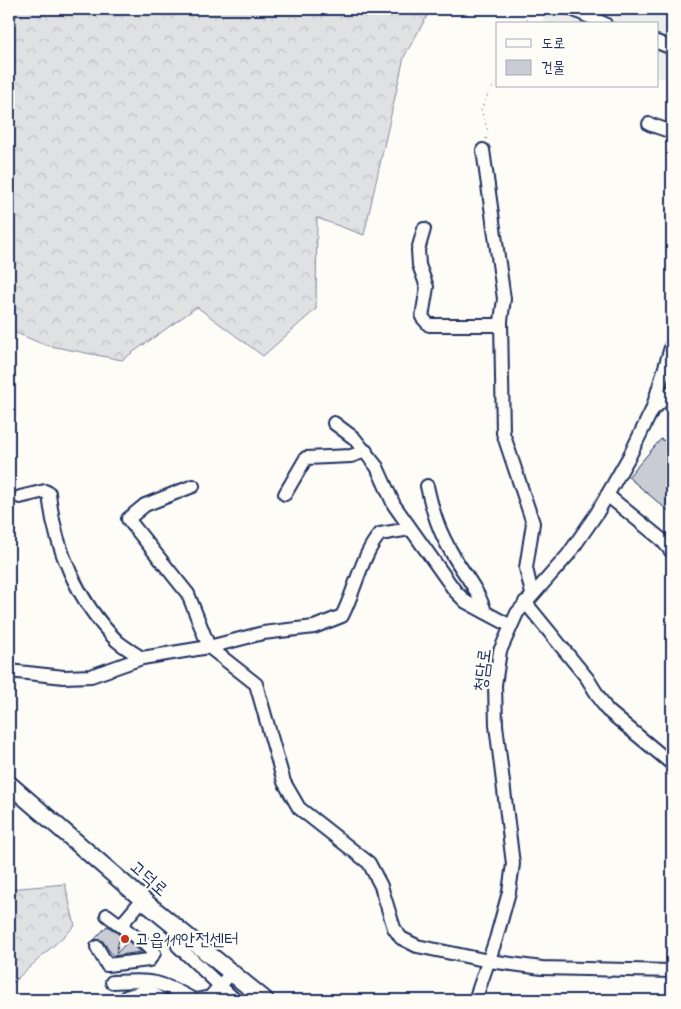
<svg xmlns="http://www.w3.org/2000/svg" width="681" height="1009" viewBox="0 0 681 1009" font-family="'Indie Flower','Poor Story',sans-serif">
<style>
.built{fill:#edeeec}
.forest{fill:url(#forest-crowns);stroke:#7e88a0}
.building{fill:#c9ccd3;stroke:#1b2f5e}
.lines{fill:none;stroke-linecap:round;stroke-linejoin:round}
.minor-casing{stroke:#1b2f5e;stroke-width:16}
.major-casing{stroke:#1b2f5e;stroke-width:20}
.path{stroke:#1b2f5e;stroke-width:1;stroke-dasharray:1 4;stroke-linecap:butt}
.minor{stroke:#fdfcf7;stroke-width:12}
.major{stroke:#fdfcf7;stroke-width:16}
.poi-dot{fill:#c8321e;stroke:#fdfcf7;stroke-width:2}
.labels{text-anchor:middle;stroke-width:4.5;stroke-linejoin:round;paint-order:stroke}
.street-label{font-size:18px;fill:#1b2f5e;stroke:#fdfcf7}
.poi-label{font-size:18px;fill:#1b2f5e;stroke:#fdfcf7;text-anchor:start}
</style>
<defs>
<pattern id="forest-crowns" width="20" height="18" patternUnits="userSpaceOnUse" patternTransform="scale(1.25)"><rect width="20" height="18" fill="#e0e1e3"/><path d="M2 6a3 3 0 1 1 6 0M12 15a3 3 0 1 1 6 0" fill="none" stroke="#c0c1c5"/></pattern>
</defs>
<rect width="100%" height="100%" fill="#fdfcf7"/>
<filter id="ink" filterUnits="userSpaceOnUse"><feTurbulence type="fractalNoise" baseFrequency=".02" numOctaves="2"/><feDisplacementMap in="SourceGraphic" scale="10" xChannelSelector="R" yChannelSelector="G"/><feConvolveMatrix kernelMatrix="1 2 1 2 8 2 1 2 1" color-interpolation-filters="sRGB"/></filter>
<g filter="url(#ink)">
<polygon class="built" points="546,9 672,9 672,79 657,78 657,24 542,24"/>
<g class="forest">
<polygon points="9,9 431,9 404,57 364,235 317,218 316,309 263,356 197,307 122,360 45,345 9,330"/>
<polygon points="65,884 75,926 9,986 9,889"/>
</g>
<g class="building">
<polygon points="666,438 672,442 672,514 628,477 661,439 664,441"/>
<polygon points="107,926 120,935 116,954 128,941 141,952 113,956 102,940 94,940"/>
</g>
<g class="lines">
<g class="minor-casing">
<g id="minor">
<polyline points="572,9 605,24"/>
<polyline points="657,42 672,48"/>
<polyline points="649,124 672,132"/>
<polyline points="483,150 504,299 501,321 503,433 533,523 526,568 532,594"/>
<polyline points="424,229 418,250 419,265 427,287 422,317 429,325 501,325"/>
<polyline points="652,410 672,344"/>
<polyline points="334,423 354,438 377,467 394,505 455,591 466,602 509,625"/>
<polyline points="193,486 145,505 128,519 188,594 209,647 256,684 284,782 299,808 369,863 381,886 394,928 401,938 417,946 489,961 542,968 672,971"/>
<path d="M 427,486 C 433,513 439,532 453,555 C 464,574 479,591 485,612"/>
<polyline points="285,494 306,458 351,456 366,451"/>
<polyline points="607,495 661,539 672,552"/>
<path d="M 20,497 L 45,491 L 49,493 C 54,547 78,602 117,641 C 124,647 134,653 142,658"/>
<polyline points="525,602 587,678 607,710 672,764"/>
<path d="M 9,671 L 64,677 L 91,676 L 142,658 L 209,647 L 263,633 L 314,627 L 342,616 C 355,591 362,554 380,534 L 410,529"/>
<polyline points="173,924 178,946 235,1000"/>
<polyline points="121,925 143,899"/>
<polyline points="97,947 107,965 149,960 154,953 146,945 107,915"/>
<path d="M 112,982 C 153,980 158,980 194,1000"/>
<path d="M 126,997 C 140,992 150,989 161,1000"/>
<polyline points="196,1000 210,997 225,980"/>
<polyline points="475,1000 496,939 509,892 513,864 496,725 495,685 500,651 517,613 568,555 597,513 630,455 652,410 672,392"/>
</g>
</g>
<g class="major-casing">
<polyline id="major" points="9,784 150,906 265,1000"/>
</g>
<g class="path">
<polyline points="524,24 535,9"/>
<polyline points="486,139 488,131 481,110 489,92 497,82"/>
</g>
<use href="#minor" class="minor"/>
<use href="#major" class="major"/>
</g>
</g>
<circle class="poi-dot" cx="125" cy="939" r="5"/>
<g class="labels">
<g class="street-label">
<text transform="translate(482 670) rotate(-83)" y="6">청담로</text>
<text transform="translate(149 878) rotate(41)" y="6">고덕로</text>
</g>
<g class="poi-label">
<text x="135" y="945">고읍119안전센터</text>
</g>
</g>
<rect width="681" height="1009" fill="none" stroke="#fdfcf7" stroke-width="30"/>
<rect x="15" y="15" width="651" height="979" fill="none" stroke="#1b2f5e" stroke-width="2" filter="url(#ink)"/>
<rect x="496" y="22" width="162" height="65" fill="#fdfcf7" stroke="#a3aaba"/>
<rect x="506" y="39" width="25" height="8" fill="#fdfcf7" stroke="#a3aaba"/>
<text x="541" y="48" font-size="15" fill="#1b2f5e">도로</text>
<rect x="506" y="60" width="25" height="15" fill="#c9ccd3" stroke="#a3aaba"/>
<text x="541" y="72" font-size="15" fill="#1b2f5e">건물</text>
</svg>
